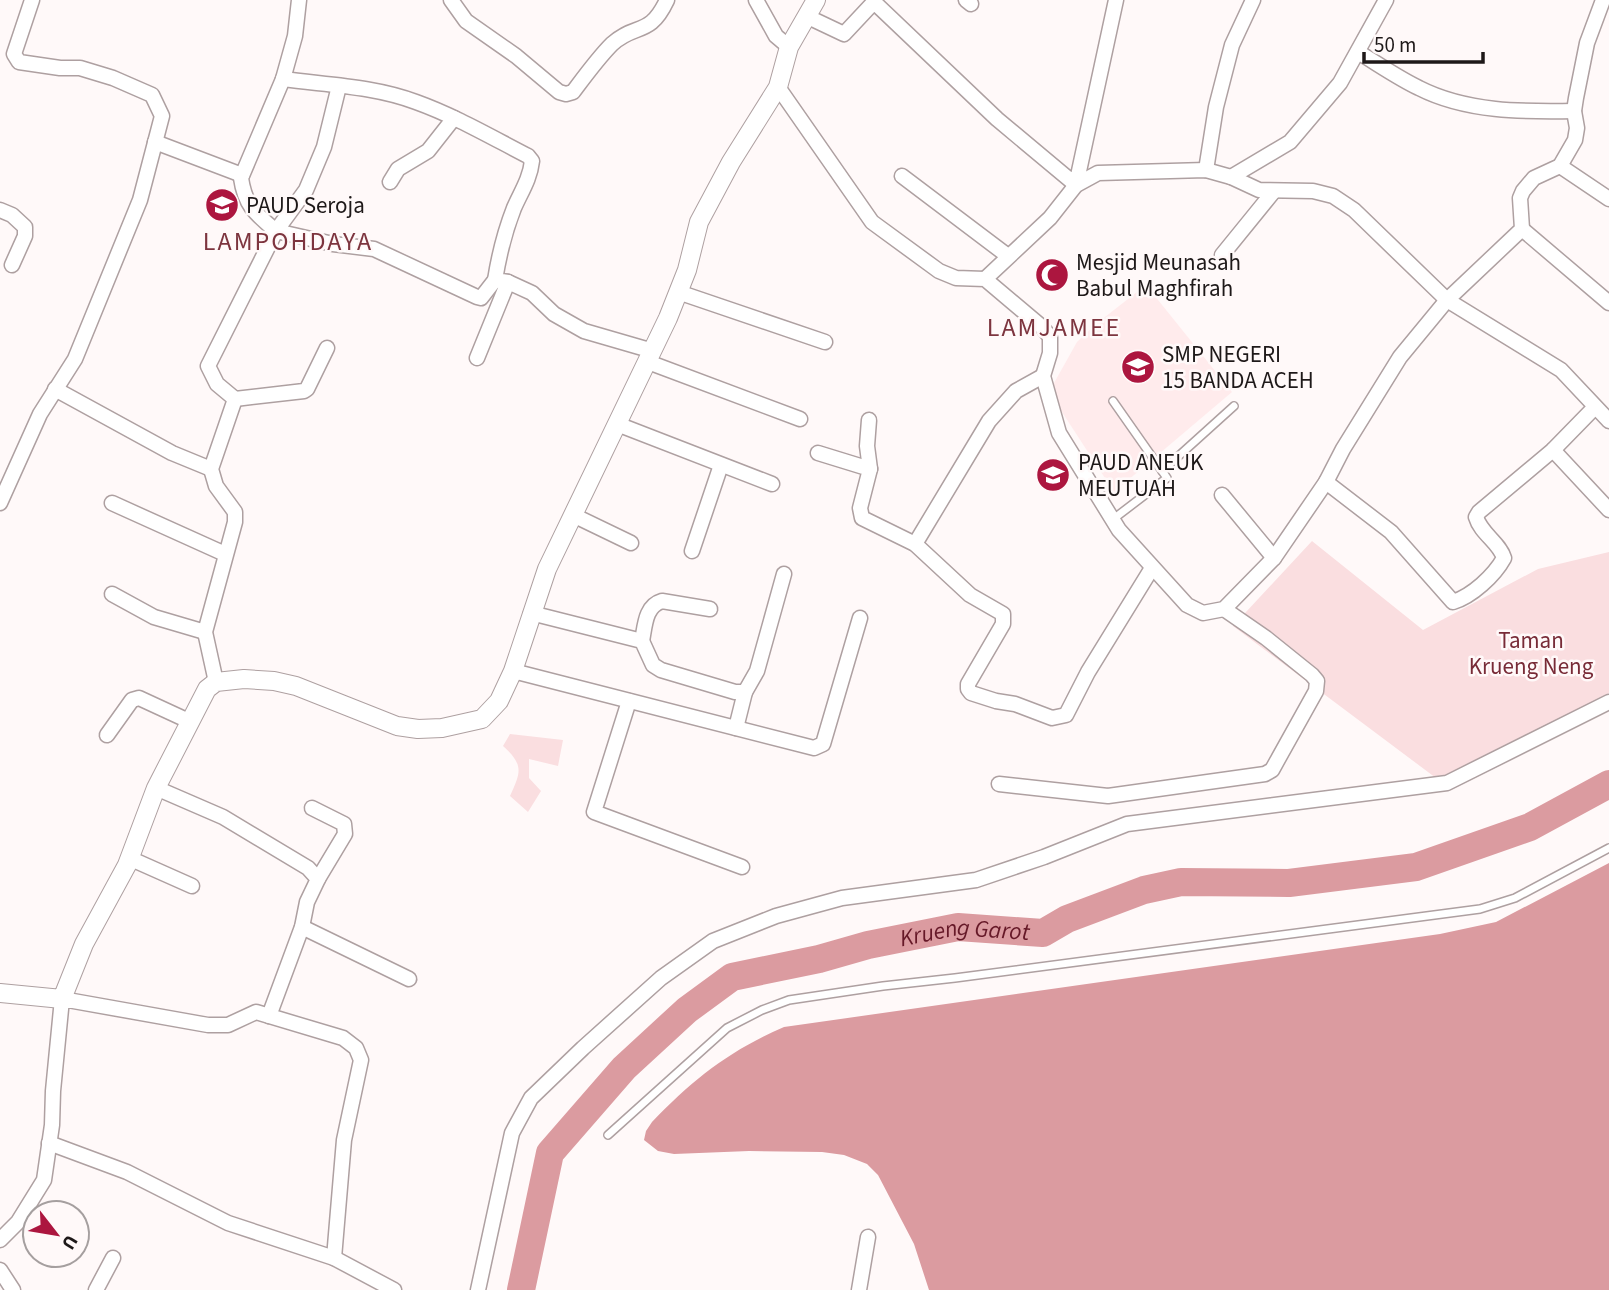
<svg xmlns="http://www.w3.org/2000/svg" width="1609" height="1290" viewBox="0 0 1609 1290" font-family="'Source Sans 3',sans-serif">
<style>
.built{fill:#ffebec}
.green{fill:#fadee0}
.water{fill:#db9ba0}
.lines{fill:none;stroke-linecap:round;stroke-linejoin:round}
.river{stroke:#db9ba0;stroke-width:28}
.service-casing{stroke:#aea0a1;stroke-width:10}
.minor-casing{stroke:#aea0a1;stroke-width:17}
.tertiary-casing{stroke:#aea0a1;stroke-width:20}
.service{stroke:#fff;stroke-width:7}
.minor{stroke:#fff;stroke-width:14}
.tertiary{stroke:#fff;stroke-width:18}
.labels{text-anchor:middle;stroke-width:5;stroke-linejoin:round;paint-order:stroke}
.poi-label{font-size:23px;fill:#1e1919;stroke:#fff9f9;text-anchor:start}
.park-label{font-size:23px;fill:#782b37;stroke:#fff9f9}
.water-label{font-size:24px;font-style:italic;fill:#661928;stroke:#fff9f9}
.quarter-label{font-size:26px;letter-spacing:2px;fill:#7d353f;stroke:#fff9f9}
</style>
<rect width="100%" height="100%" fill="#fff9f9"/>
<polygon class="built" points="1146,285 1232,392 1114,492 1049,392 1077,342 1096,324"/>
<g class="green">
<polygon points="1312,541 1423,630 1538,569 1609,552 1609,693 1440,781 1233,626"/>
<path d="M 510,734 L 563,740 L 558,766 L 529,759 L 529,778 L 541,791 L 528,812 L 510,796 C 521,772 524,765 503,746 Z"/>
</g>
<path class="water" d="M 1609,863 L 1609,1290 L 929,1290 L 914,1244 L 878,1175 L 867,1164 L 844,1155 L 822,1152 L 749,1151 L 674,1154 L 658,1151 L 644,1140 L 646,1131 L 652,1122 C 692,1080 730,1050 784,1027 L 1440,934 L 1496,922 Z"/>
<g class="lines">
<path class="river" id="s1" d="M 521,1290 L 550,1153 L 624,1068 L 687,1010 L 732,977 L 819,959 L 868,945 L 958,927 L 1043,933 L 1067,919 L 1144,890 L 1181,882 L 1289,883 L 1416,867 L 1530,827 L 1609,784"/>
<g class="service-casing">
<g id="service">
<polyline points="1162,471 1234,406"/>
<polyline points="1112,520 1167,478 1113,401"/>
<polyline points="608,1135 727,1028 762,1010 789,1000 883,986 955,978 1480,909 1515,898 1609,848"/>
</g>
</g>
<g class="minor-casing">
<g id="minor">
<path d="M 451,0 L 466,21 L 516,56 L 559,92 L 566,94 L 573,92 C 585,76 598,58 612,44 C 636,22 649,38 667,0"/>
<polyline points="756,0 776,36 789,47"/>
<polyline points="966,0 971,4"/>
<polyline points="806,16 844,34 874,2 997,119 1076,185 1116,0"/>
<path d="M 1358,52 C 1378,64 1398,78 1419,88 C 1466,112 1523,112 1574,111"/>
<path d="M 283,79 C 327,85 374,86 416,102 C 455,116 491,137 528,156 L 532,161 C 530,179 521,192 514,208 C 505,231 499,255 495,280 L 508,282 L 532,293 L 554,314 L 584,331 L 653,351"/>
<polyline points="339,86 324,147 306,190 276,231 333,244 374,249 477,297 481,298 495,280"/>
<polyline points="778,87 872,222 939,271 956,278 985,279 1042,327 1050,337 1050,353 1043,376 1059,433 1119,530 1187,605 1203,613 1224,609 1274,558 1326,482 1343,449 1400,357 1447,300 1522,229 1520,198 1523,191 1534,178 1560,166 1575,140 1577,128 1574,111 1576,98 1587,43 1603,0"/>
<polyline points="155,142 242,175"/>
<polyline points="1560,166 1609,199"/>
<polyline points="1206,170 1216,107 1232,45 1253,0"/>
<polyline points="902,176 1008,256"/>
<polyline points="1231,177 1290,142 1340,83 1386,0"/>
<polyline points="390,182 398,169 428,151 454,118"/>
<polyline points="0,210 12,215 25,227 25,236 12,265"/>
<polyline points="1522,229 1609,303"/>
<polyline points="1222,255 1274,191"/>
<polyline points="985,279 1050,218 1076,185 1098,173 1206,170 1231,177 1259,190 1313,191 1333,196 1354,210 1447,300 1561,370 1609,421"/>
<polyline points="678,292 825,342"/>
<polyline points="477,358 508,282"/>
<polyline points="648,362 800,419"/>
<polyline points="55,389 172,453 211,469"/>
<polyline points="235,399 304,391 307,389 327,348"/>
<polyline points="869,420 867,446 870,469"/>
<polyline points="617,424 772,484"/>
<polyline points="1553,450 1609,510"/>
<polyline points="818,453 870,469 860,508 862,518 915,544 970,595 1003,614 1003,624 968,684 968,689 971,693 996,701 1015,704 1052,718 1066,715 1088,672 1152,568"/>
<path d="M 1326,482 L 1391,532 L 1453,602 C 1472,596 1494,576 1504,558 C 1499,542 1481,534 1476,517 L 1479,512 L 1553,450 L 1595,407"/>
<polyline points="1222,495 1274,558"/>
<polyline points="0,503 40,414 75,359 140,200 162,116 152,95 113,78 80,68 60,68 19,62 14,54 32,0"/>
<polyline points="112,503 225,554"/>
<polyline points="573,515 631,543"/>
<polyline points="915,544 989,421 1016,391 1043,376"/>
<polyline points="692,551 721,465"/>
<polyline points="112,594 154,617 205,632"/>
<polyline points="531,613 642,641 653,665 661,670 735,692 745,692 757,671 784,574"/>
<path d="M 642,641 C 645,626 645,606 662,601 L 710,609"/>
<polyline points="513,671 814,748 823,744 860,618"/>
<path d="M 216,682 L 205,632 L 235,522 L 235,512 L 216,486 L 211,469 L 235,399 L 217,384 L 208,366 L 276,231 C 256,214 245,206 241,178 L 283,79 L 295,36 L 299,0"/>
<polyline points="629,701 594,812 742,867"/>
<polyline points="736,728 745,692"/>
<polyline points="107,735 132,700 139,698 191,722"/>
<polyline points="999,784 1108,796 1265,774 1272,770 1316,691 1317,681 1312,675 1266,638 1224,609"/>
<polyline points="156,788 223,817 308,868 318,879 307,902 302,927 269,1016"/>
<polyline points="312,808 344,824 345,834 318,879"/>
<polyline points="129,858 192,886"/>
<polyline points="302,927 409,979"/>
<polyline points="49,1143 127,1172 228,1223 334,1258 394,1290"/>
<polyline points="0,1240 18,1222 44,1180 52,1125 53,1091 62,999 208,1025 228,1025 256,1012 343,1038 356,1048 361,1060 344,1140 334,1258"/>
<polyline points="0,1270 13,1290"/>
<polyline points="96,1290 113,1258"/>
<polyline points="478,1290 512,1133 531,1098 583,1048 661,978 713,941 776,916 842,898 976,880 1044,857 1127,824 1447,783 1609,702"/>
<polyline points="859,1290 868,1237"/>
</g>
</g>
<g class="tertiary-casing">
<polyline id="tertiary" points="0,993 62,999 84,944 127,865 156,788 207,689 216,682 244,679 274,681 296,686 397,726 418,729 442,728 482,719 499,701 513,671 547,569 668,318 687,270 699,222 731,162 778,87 789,47 816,0"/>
</g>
<use href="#service" class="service"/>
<use href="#minor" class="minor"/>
<use href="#tertiary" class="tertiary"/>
</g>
<defs>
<g id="school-disc" transform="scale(1.75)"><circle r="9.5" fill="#ac163f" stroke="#fff9f9"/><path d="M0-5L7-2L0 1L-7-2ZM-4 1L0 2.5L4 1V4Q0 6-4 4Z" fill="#fff"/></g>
<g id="mosque-disc" transform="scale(1.75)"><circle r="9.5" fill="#ac163f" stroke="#fff9f9"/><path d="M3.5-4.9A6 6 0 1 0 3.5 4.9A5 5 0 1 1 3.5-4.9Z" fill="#fff"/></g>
</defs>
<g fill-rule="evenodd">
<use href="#school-disc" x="222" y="205"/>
<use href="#mosque-disc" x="1052" y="275"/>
<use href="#school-disc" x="1138" y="367"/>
<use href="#school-disc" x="1053" y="475"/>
</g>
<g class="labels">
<g class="poi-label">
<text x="246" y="213">PAUD Seroja</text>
<text x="1076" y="270">Mesjid Meunasah<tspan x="1076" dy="26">Babul Maghfirah</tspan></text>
<text x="1162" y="362">SMP NEGERI<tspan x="1162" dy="26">15 BANDA ACEH</tspan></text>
<text x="1078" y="470">PAUD ANEUK<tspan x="1078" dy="26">MEUTUAH</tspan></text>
</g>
<g class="park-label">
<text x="1531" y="648">Taman<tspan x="1531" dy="26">Krueng Neng</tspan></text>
</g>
<g class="water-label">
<text dy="8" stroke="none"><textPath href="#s1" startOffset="632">Krueng Garot</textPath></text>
</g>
<g class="quarter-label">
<text x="288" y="250">LAMPOHDAYA</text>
<text x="1054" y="336">LAMJAMEE</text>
</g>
</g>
<g transform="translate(56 1234) rotate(121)"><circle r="33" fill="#fff9f9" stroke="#a59f9f" stroke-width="2"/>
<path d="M0-5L12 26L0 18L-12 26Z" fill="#ac163f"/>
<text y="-10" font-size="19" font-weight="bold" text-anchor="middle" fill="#1e1919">U</text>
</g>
<path d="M1364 52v10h119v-10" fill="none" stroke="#1e1919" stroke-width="3.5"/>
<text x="1374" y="52" font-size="21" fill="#1e1919" stroke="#fff9f9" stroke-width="5" paint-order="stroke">50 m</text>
</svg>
